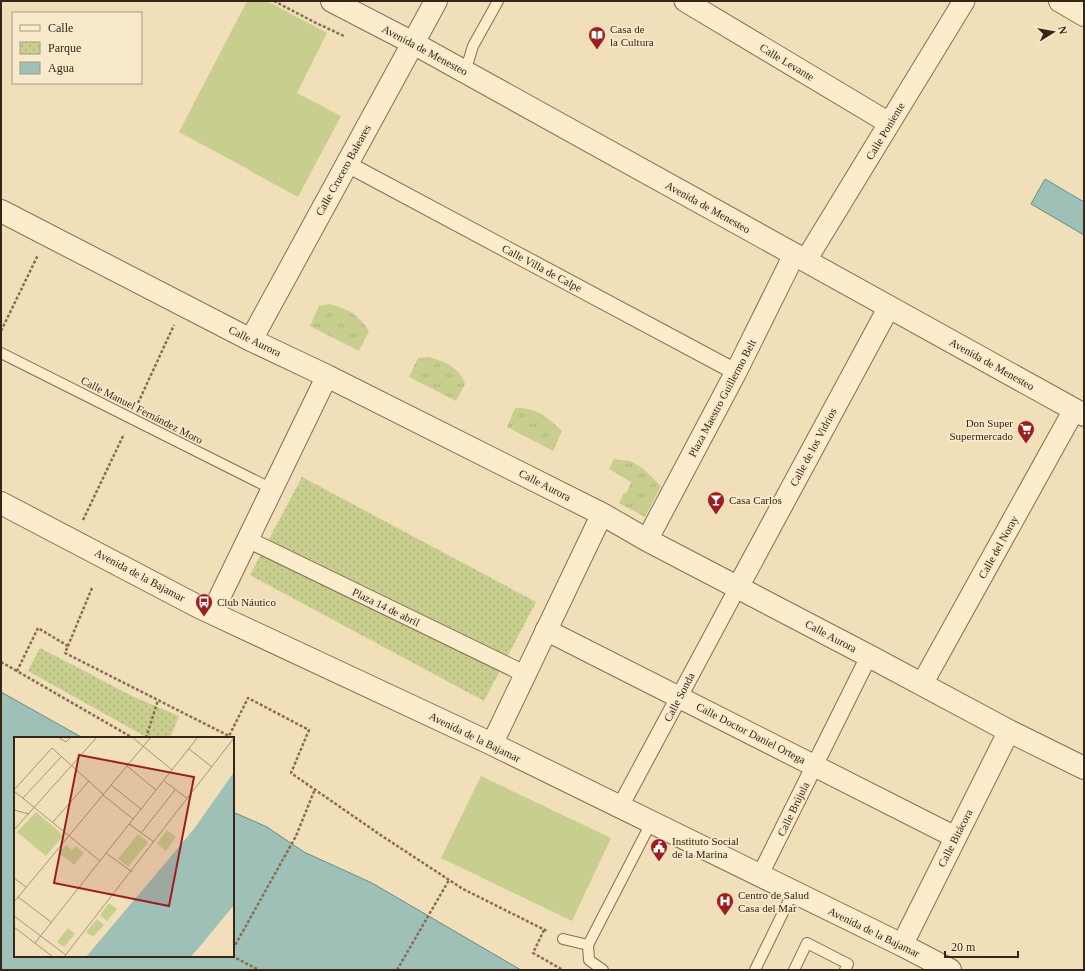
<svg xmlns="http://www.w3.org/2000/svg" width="1085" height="971" viewBox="0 0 1085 971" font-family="Georgia,serif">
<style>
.grass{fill:url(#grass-tufts)}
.park{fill:url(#park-dots)}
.pitch{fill:#c8ce8d}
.water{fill:#9ec0b6;stroke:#668e83}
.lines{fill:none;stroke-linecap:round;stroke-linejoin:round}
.service-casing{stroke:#876e53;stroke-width:12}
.pedestrian-casing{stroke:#876e53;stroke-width:18}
.minor-casing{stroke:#876e53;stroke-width:23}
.tertiary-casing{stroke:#876e53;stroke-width:24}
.path{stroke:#876e53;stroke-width:2.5;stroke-dasharray:3 2;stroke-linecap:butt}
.service{stroke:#fbeccc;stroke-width:10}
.pedestrian{stroke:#fbeccc;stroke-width:16}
.minor{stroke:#fbeccc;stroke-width:21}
.tertiary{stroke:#fbeccc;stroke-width:22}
.labels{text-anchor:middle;stroke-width:3.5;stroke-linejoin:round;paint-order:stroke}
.poi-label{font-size:11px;fill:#352619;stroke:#f7e9c9;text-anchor:start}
.street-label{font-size:11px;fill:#352619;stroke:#f7e9c9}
.inset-river{fill:none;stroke:#9ec0b6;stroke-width:2}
.inset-road{fill:none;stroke:#a59579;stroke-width:1}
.view{fill:#9a1f22;fill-opacity:0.15;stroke:#9a1f22;stroke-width:2}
.inset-edge{fill:none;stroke:#352619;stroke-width:2}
</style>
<defs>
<pattern id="grass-tufts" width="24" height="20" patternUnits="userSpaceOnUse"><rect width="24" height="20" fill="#c8ce8d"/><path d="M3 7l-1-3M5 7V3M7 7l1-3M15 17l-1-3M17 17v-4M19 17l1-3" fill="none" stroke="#acb179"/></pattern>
<pattern id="park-dots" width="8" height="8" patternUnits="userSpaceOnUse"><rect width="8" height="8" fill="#c8ce8d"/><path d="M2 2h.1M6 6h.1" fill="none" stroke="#acb179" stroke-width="1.8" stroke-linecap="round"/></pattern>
</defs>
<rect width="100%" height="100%" fill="#f0dfb9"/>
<g class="grass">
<path d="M 329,304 C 347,308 359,315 369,331 L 359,351 L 310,326 L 319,306 Z"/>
<path d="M 429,357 C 444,361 460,368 465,384 L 456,401 L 409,377 L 418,358 Z"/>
<path d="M 515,408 C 536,407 548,418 562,431 L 553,451 L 507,427 Z"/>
<polygon points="614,459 630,461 641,467 661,486 645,517 619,503 623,494 627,492 631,482 609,469"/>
</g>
<g class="park">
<polygon points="302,477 536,602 484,701 250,575"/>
<polygon points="40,648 134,697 179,716 170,738 148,738 28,671"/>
</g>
<g class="pitch">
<polygon points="247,1 267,1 327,33 297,93 341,116 298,197 254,173 246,168 179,132"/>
<polygon points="481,776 611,838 572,921 441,858"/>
</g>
<g class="water">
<polygon points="1045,179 1084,202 1084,235 1031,204"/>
<polygon points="1,692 83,738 15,738 15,956 233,956 233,812 267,827 304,852 372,883 521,970 1,970"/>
</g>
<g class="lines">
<g class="service-casing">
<g id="service">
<polyline points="465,72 473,46 498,1"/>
<polyline points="1,353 272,489"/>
<polyline points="563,939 588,945"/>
<polyline points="603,970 589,960 588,945 651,823"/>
<polyline points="755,970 793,892"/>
<polyline points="794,970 807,943 848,964 845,970"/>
</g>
</g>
<g class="pedestrian-casing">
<g id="pedestrian">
<polyline points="347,164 736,372"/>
<polyline points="247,539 525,674"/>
<polyline points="620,807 738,587"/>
<polyline points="760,875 869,656"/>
</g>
</g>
<g class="minor-casing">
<g id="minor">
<polyline points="685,1 889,123"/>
<polyline points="806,260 964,1"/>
<polyline points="647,540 736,372 794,255"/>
<polyline points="738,587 889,307"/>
<polyline points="212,613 327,376"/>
<polyline points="546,630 955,837"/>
<polyline points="922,684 1074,410"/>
<polyline points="492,744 602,514"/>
<polyline points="902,945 1009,731"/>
</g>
</g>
<g class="tertiary-casing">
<g id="tertiary">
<polyline points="332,1 413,43 1084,415"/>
<polyline points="1060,1 1084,15"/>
<polyline points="1,211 251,340 327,376 602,514 647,540 869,656 1009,731 1084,768"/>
<polyline points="251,340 436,1"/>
<polyline points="1,503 199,607 492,744 902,945 950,970"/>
</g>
</g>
<g class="path">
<polyline points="274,1 316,23 344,36"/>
<polyline points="1,331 38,255"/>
<polyline points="138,403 174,325"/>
<polyline points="83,520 124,434"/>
<polyline points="92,588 65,653 229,736 248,698 309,730 291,773 382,836 463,889 547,931"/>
<polyline points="68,646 38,628 17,671 133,738"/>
<polyline points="1,662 17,671"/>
<polyline points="146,738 158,700"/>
<polyline points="544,930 533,953 563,970"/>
<polyline points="233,949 296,836 315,789"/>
<polyline points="232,956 259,970"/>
<polyline points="397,970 449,880"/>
</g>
<use href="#service" class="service"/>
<use href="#pedestrian" class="pedestrian"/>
<use href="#minor" class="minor"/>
<use href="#tertiary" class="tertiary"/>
</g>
<defs>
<g id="library-pin" transform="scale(0.9)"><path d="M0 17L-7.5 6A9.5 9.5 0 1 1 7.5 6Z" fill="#9a1f22" stroke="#f7e9c9"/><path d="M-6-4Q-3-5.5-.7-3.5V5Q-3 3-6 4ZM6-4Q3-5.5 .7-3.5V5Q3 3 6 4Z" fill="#fff"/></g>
<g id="supermarket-pin" transform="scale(0.9)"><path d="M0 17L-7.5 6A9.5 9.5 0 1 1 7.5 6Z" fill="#9a1f22" stroke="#f7e9c9"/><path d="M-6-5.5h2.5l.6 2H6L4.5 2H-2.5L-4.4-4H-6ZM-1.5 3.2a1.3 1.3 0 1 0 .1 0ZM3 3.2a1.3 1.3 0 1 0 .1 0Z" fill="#fff"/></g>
<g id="bar-pin" transform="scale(0.9)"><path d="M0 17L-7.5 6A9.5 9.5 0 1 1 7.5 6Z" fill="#9a1f22" stroke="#f7e9c9"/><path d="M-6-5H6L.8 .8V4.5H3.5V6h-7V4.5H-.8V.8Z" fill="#fff"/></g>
<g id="bus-pin" transform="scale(0.9)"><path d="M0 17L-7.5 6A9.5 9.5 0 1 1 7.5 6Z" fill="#9a1f22" stroke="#f7e9c9"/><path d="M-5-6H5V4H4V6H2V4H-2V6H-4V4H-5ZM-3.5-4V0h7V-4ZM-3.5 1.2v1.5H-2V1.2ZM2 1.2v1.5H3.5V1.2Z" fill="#fff"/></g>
<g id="civic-pin" transform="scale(0.9)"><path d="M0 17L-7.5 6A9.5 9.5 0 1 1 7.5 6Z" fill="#9a1f22" stroke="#f7e9c9"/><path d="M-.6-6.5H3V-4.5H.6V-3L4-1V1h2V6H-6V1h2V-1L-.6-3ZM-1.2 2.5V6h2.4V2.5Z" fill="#fff"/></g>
<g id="hospital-pin" transform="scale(0.9)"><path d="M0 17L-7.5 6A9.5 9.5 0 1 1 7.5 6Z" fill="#9a1f22" stroke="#f7e9c9"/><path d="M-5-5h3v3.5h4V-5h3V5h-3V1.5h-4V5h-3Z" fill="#fff"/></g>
</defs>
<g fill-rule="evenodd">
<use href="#library-pin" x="597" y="35"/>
<use href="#supermarket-pin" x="1026" y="429"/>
<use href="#bar-pin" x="716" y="500"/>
<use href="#bus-pin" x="204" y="602"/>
<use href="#civic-pin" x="659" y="847"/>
<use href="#hospital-pin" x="725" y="901"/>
</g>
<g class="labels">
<g class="poi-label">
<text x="610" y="33">Casa de<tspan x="610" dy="13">la Cultura</tspan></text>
<text x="1013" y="427" text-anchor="end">Don Super<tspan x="1013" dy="13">Supermercado</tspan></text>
<text x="729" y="504">Casa Carlos</text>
<text x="217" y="606">Club Náutico</text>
<text x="672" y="845">Instituto Social<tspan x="672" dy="13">de la Marina</tspan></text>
<text x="738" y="899">Centro de Salud<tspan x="738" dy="13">Casa del Mar</tspan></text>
</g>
<g class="street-label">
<text transform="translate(425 50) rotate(28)" y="4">Avenida de Menesteo</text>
<text transform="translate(787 62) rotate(31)" y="4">Calle Levante</text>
<text transform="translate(885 131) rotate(-59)" y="4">Calle Poniente</text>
<text transform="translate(343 170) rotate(-61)" y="4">Calle Crucero Baleares</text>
<text transform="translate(708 207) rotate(29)" y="4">Avenida de Menesteo</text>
<text transform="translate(542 268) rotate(28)" y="4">Calle Villa de Calpe</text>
<text transform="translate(255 341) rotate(26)" y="4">Calle Aurora</text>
<text transform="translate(992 364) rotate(29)" y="4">Avenida de Menesteo</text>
<text transform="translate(722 398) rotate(-62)" y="4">Plaza Maestro Guillermo Belt</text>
<text transform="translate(142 410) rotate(27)" y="4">Calle Manuel Fernández Moro</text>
<text transform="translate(813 447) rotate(-62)" y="4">Calle de los Vidrios</text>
<text transform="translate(545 485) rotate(27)" y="4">Calle Aurora</text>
<text transform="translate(998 547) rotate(-61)" y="4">Calle del Noray</text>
<text transform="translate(140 575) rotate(28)" y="4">Avenida de la Bajamar</text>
<text transform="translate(386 607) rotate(26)" y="4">Plaza 14 de abril</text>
<text transform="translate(831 636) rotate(28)" y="4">Calle Aurora</text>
<text transform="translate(679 697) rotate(-62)" y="4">Calle Sonda</text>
<text transform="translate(751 733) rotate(27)" y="4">Calle Doctor Daniel Ortega</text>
<text transform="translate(475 737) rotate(26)" y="4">Avenida de la Bajamar</text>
<text transform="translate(793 809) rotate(-64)" y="4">Calle Brújula</text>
<text transform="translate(955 838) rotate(-63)" y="4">Calle Bitácora</text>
<text transform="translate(874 932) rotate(26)" y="4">Avenida de la Bajamar</text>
</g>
</g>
<g transform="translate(14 737)">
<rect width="220" height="220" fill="#f0dfb9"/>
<path d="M 124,97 L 134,105 L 114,130 L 104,122 Z" fill="#c8ce8d"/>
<path d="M 22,75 L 47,96 L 48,100 L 32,119 L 3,95 ZM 153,93 L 162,100 L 152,114 L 143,107 ZM 52,108 L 58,113 L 62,109 L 70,116 L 60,128 L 45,116 ZM 95,166 L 103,172 L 93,184 L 86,178 ZM 83,182 L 90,188 L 79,200 L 72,195 ZM 54,191 L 61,197 L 50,210 L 43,205 Z" fill="#c8ce8d"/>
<path d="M 220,35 L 220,168 L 177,220 L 72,220 L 180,92 Z" fill="#9ec0b6"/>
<path class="inset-river" d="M 116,220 L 202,118 L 220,88"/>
<path class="inset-road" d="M 44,0 L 52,5 L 57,0M 118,0 L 158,33M 38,11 L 89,57M 175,12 L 198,30M 113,29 L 142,53M 150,44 L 173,61M 97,48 L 127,72M 0,53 L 38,11M 0,54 L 86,124M 89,58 L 119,82M 9,61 L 48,19M 0,73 L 15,77M 39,85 L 75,44M 115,87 L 140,105M 0,93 L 83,0M 127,96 L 161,53M 92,116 L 118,135M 0,141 L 12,150M 4,160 L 37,185M 0,165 L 137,0M 0,179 L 52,218M 0,190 L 39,220M 21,206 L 184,0M 50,220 L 220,1"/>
<path class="view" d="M 65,18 L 180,40 L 155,169 L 40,146 Z"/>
<rect width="220" height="220" class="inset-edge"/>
</g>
<rect width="1085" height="971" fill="none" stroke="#352619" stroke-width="4"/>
<rect x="12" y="12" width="130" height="72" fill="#f7e9c9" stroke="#a99b83"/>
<rect x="20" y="25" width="20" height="6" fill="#fbeccc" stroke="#a99b83"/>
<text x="48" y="32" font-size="12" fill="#352619">Calle</text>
<rect x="20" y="42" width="20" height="12" fill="url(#park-dots)" stroke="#a99b83"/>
<text x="48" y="52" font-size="12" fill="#352619">Parque</text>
<rect x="20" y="62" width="20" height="12" fill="#9ec0b6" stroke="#a99b83"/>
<text x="48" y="72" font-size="12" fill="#352619">Agua</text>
<g transform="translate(1053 32) rotate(79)" stroke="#f7e9c9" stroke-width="3" paint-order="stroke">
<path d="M0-3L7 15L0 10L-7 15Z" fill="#352619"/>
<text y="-6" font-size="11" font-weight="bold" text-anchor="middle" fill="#352619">N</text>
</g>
<path d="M945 951v6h73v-6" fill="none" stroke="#352619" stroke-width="2"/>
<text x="951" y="951" font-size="12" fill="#352619" stroke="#f7e9c9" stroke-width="3" paint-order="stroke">20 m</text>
</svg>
